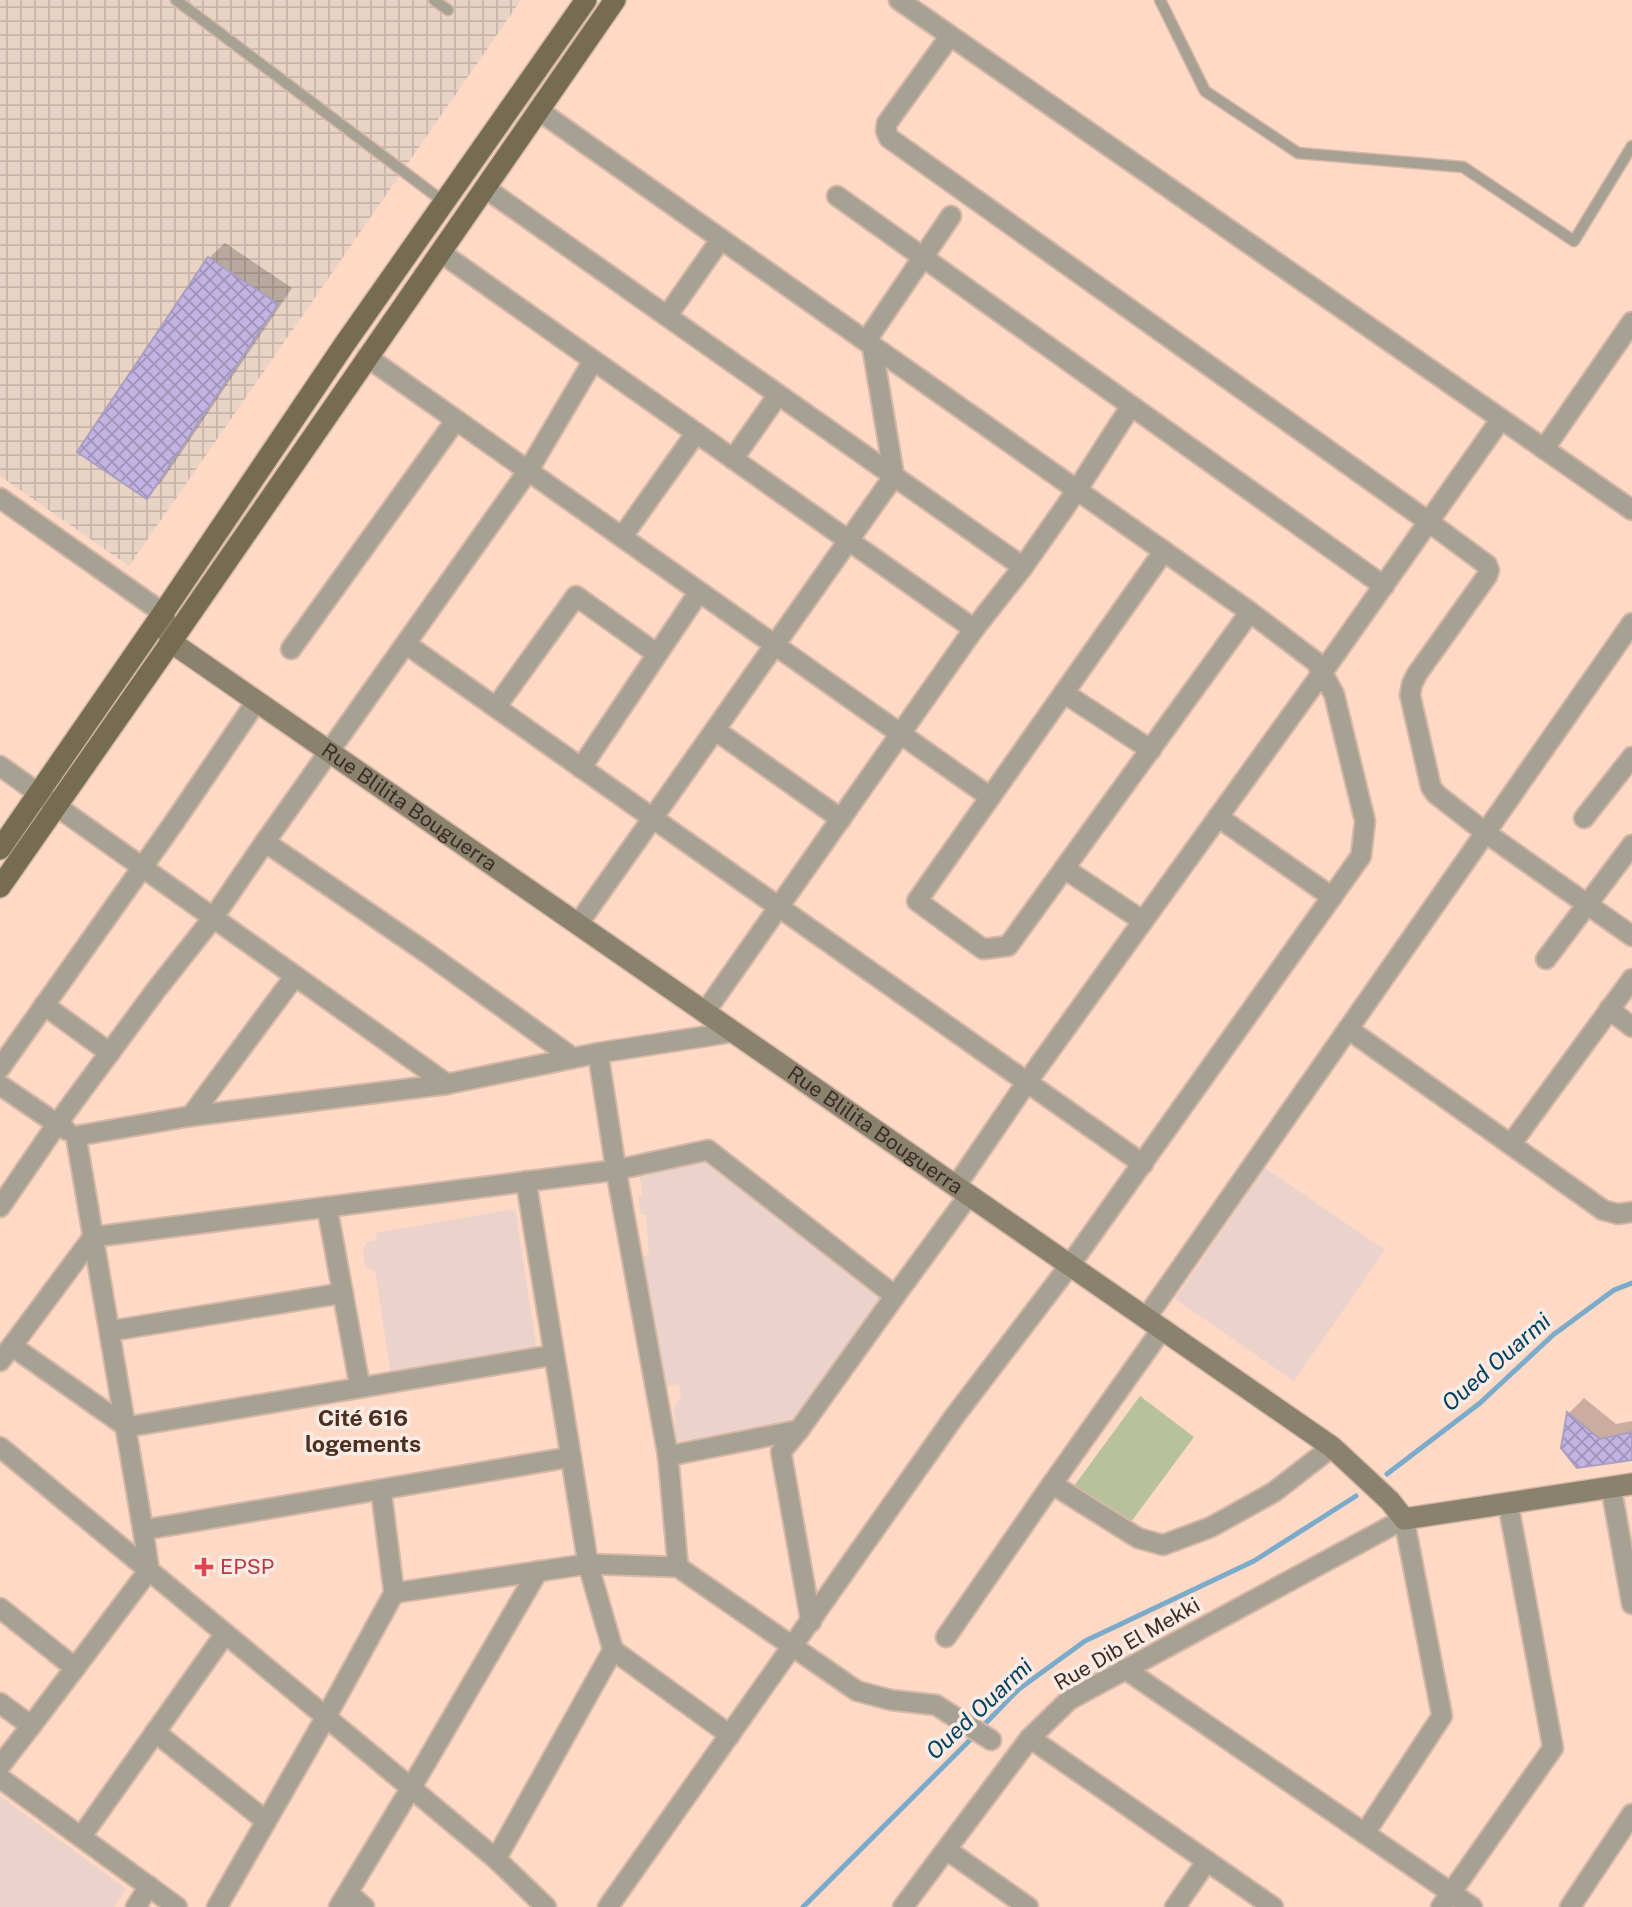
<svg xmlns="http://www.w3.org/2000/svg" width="1632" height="1907" viewBox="0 0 1632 1907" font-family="'Public Sans',sans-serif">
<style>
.industrial{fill:url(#industrial-grid)}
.education{fill:#ebd2ca}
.garden{fill:#b7c19b}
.shadow{fill:#0003}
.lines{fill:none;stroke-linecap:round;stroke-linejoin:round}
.stream{stroke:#7babcb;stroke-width:5}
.building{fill:url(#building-cross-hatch);stroke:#a99fc0;stroke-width:2}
.lane-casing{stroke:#d6b7a6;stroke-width:13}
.street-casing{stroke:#d6b7a6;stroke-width:23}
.secondary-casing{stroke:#d6b7a6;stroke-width:24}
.primary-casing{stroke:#d6b7a6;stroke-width:24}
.lane{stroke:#a7a193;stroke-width:10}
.street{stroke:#a7a193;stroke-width:19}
.secondary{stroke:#8a826d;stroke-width:21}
.primary{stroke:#756c52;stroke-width:21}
.health-dot{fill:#e0444e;stroke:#faebe4;stroke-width:2.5}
.labels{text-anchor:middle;stroke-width:7;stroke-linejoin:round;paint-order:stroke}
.street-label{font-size:21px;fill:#3b2d26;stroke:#faebe4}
.health-label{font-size:21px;fill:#be3a42;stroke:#faebe4;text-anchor:start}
.water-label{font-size:23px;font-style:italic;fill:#004160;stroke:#faebe4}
.neighbourhood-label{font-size:23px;font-weight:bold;fill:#4b2f20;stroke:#faebe4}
</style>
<defs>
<pattern id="industrial-grid" width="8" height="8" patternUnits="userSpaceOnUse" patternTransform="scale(1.75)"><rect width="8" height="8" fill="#e8d3c5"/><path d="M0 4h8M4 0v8" fill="none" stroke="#c8b5a9"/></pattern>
<pattern id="building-cross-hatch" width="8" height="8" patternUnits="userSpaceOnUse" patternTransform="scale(1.75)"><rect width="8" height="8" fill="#c2b3e2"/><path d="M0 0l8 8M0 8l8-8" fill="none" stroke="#9f92b7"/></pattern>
</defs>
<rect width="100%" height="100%" fill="#fdd9c6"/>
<polygon class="industrial" points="0,0 521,0 129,566 0,476"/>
<g class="education">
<polygon points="704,1160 890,1291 796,1419 766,1427 676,1442 674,1407 681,1397 679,1384 660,1387 635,1259 649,1255 646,1215 641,1215 638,1197 642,1196 641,1180 635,1172"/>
<polygon points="1265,1168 1385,1250 1294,1381 1175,1299"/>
<polygon points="515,1209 536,1346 531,1354 391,1374 375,1270 369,1269 365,1265 363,1248 367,1242 377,1240 376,1233"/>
<polygon points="0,1796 126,1889 114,1907 0,1907"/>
</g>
<polygon class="garden" points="1140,1396 1194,1437 1128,1526 1074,1486"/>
<g class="shadow">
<polygon points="225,243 292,288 162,481 147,497 209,258"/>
<polygon points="1584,1398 1616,1424 1632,1421 1632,1458 1563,1447 1569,1413"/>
</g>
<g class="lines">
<g class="stream">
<polyline points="1387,1474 1480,1403 1553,1335 1614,1290 1632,1283"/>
<polyline points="980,1729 1019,1689 1085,1641 1254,1561 1356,1496"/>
<polyline points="803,1907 974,1736"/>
</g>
</g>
<g class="building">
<polygon points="208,257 278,304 147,499 77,452"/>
<polygon points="1567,1412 1600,1439 1632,1432 1632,1460 1577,1468 1561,1448"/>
</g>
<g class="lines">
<g class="lane-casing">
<g id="lane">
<polyline points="176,0 444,202"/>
<polyline points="434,0 448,10"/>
<polyline points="1160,0 1205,91 1298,153 1463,167 1574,241 1632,146"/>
</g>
</g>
<g class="street-casing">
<g id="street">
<polyline points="899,0 1632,510"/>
<polyline points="950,36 887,123 886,131 889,138 1429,522 1487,565 1489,570 1487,576 1417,674 1412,684 1410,695 1431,787 1436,794 1486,833 1632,936"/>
<polyline points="538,110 1250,612 1316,662 1334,694 1365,821 1361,856 1070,1265 954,1417 608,1907"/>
<polyline points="485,188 1023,567 974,629 705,1012"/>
<polyline points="837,196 1384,586"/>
<polyline points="440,252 974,629"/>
<polyline points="667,316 721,239"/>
<polyline points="866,341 951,216"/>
<polyline points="367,357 990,797"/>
<polyline points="1544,449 1632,322"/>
<polyline points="733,459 778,395"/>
<polyline points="0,498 163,613"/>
<polyline points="622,537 696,433"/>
<polyline points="1164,551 917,901 983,949 1008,946 1250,612"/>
<polyline points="1023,567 1077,490 1131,406"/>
<polyline points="406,644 1143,1164"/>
<polyline points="291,649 456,420"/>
<polyline points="1064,693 1151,750"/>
<polyline points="496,707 576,596 657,654"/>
<polyline points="715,730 841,819"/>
<polyline points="0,766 447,1084"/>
<polyline points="581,768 699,592"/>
<polyline points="1218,817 1332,897"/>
<polyline points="1584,818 1632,757"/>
<polyline points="265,842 427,953 573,1058"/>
<polyline points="1065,869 1143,921"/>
<polyline points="578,924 894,476 872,345"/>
<polyline points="1546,959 1632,845"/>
<polyline points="44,1005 110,1053"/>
<polyline points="1609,1009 1632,1027"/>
<polyline points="1348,1029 1603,1210 1618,1214 1632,1212"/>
<polyline points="598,1053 616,1170 668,1456 678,1567"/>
<polyline points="0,1068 173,824 256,702"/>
<polyline points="0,1085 66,1130"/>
<polyline points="191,1116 295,976"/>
<polyline points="1511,1144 1632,979"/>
<polyline points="526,1181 571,1457 143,1530 76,1136 191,1116 447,1084 598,1053 733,1032"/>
<polyline points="956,1186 1027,1082 1322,673 1501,419"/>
<polyline points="0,1207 57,1124 156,990 213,918 265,842 528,471 593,361"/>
<polyline points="327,1207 360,1387"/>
<polyline points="1146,1318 1632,623"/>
<polyline points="110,1331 343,1293"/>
<polyline points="554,1355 127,1427 12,1346 93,1237 616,1170 708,1150 895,1296 969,1195"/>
<polyline points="0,1361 12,1346"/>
<polyline points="0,1447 326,1717 394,1593 588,1564 678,1567 857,1691 891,1700 936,1705 991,1740"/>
<polyline points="668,1456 799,1430"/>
<polyline points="1052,1484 1138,1538 1163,1545 1211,1527 1274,1492 1332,1447"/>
<polyline points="1611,1487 1632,1604"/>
<polyline points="381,1490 394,1593"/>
<polyline points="0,1608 75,1668 149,1570 143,1530"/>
<polyline points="811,1622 781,1452 799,1430 895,1296"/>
<polyline points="946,1637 1052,1484 1162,1329"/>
<polyline points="613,1650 730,1735"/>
<polyline points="1125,1669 1472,1907"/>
<polyline points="0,1703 31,1726 75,1668"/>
<polyline points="155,1732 266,1821"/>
<polyline points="0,1766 31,1726"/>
<polyline points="0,1778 177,1907"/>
<polyline points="81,1837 225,1634"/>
<polyline points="947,1850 1028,1907"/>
<polyline points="496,1859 546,1907"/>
<polyline points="348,1893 364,1907"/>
<polyline points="136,1907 149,1886"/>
<polyline points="217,1907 326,1717 496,1859 613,1650 588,1564 571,1457"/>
<polyline points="339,1907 411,1788 538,1571"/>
<polyline points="903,1907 1030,1738"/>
<polyline points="1175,1907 1207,1861"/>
<polyline points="1273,1907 1030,1738 1069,1700 1404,1519 1442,1716 1365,1833"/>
<polyline points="1441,1907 1553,1748 1508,1503"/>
<polyline points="1570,1907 1632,1814"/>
</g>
</g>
<g class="secondary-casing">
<g id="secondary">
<path id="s1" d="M 163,613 L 171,642 L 1332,1447 L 1390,1501 L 1404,1519 L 1632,1484"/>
</g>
</g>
<g class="primary-casing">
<g id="primary">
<polyline points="0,849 163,613 344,345 586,0"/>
<polyline points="0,887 171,642 615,0"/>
</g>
</g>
<use href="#lane" class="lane"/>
<use href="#street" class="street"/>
<use href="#secondary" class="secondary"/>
<use href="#primary" class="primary"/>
</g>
<path class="health-dot" d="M200.5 1556.5h7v7h7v7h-7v7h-7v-7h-7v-7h7z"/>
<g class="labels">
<g class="street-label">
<text dy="7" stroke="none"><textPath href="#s1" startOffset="320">Rue Blilita Bouguerra</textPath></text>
<text dy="7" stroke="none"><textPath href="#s1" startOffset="887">Rue Blilita Bouguerra</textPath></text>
<text transform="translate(1127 1644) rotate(-30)" y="7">Rue Dib El Mekki</text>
</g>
<g class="health-label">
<text x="220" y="1574">EPSP</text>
</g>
<g class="water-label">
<text transform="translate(1496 1362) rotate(-41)" y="8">Oued Ouarmi</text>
<text transform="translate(979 1709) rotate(-43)" y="8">Oued Ouarmi</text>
</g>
<g class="neighbourhood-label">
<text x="363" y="1426">Cité 616<tspan x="363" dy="26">logements</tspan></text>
</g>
</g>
</svg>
